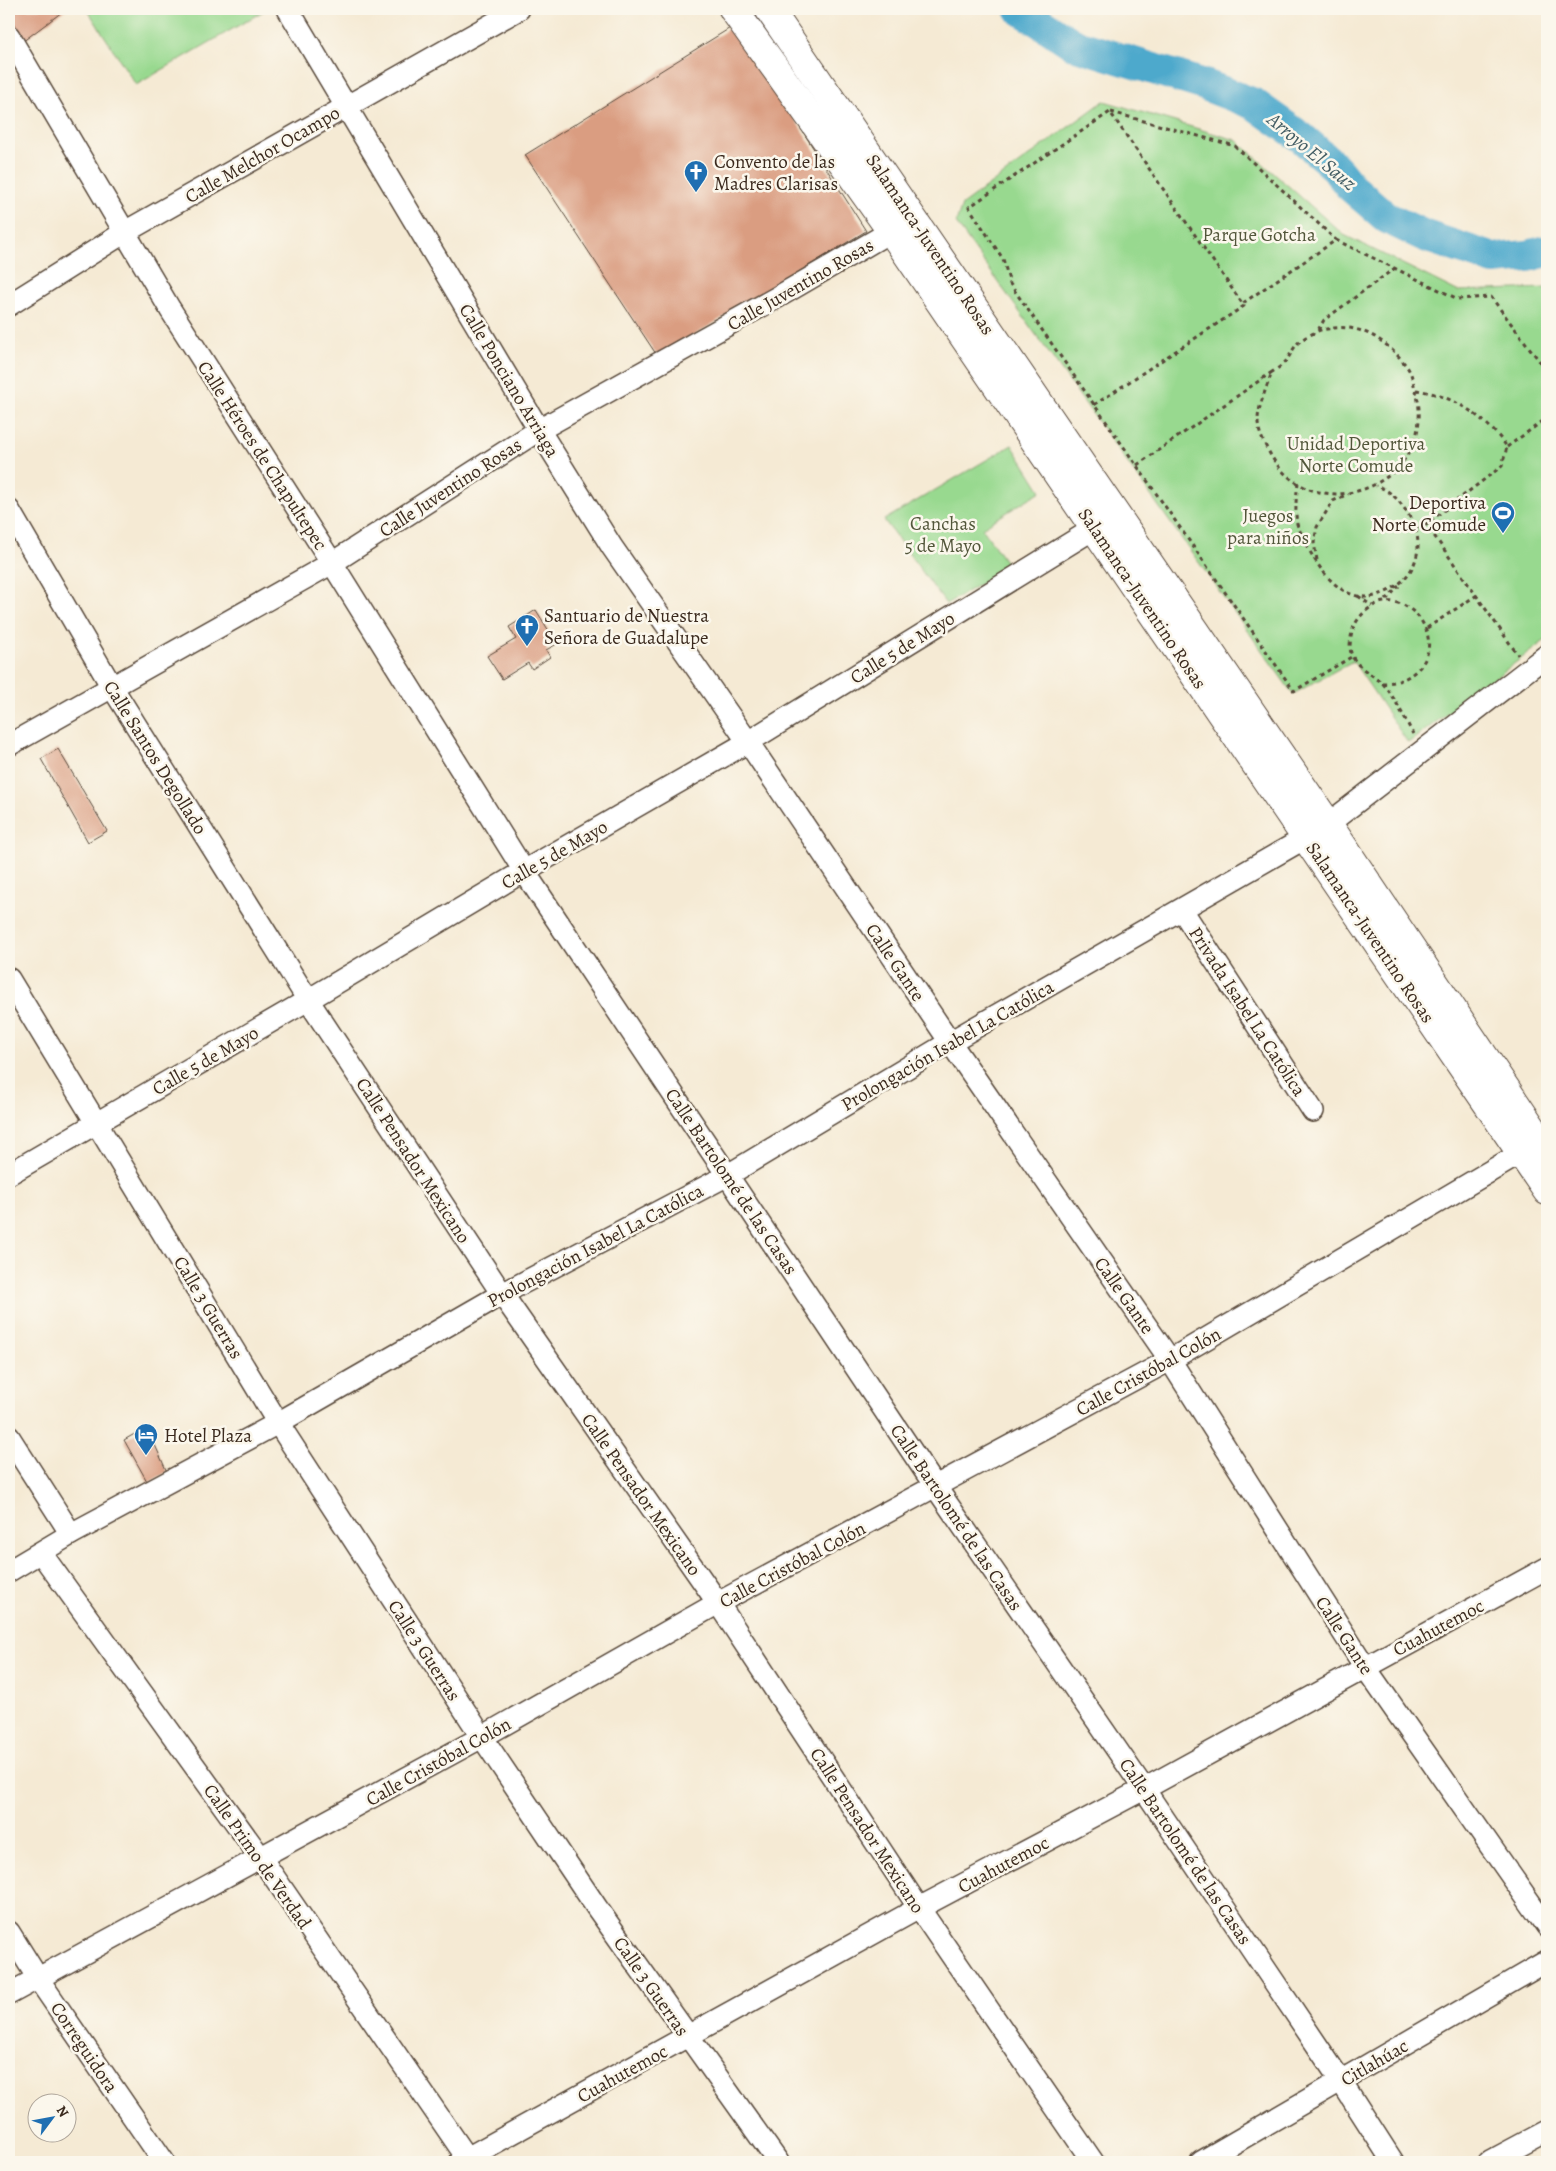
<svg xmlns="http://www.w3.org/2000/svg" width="1556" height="2171" viewBox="0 0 1556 2171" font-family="Alegreya,serif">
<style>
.green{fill:#98d98f;stroke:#6a8256}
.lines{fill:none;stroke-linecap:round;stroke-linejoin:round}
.river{stroke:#4ea9cc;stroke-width:32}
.building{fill:#da9d81}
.street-casing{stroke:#574739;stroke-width:24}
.secondary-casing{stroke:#574739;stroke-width:30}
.path{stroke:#574739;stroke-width:3;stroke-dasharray:4 4;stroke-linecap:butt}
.street{stroke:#fff;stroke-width:21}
.secondary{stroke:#fff;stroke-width:28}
.labels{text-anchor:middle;stroke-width:5;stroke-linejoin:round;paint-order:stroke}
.street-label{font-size:19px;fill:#3b2a1e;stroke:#fbf7ec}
.poi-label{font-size:19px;fill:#3b2a1e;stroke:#fbf7ec;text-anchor:start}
.park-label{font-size:19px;fill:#52563a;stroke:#fbf7ec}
.water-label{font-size:20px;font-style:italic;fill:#435d64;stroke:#fbf7ec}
</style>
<rect width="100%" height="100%" fill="#fbf7ec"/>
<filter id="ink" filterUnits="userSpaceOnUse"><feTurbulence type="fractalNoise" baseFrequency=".02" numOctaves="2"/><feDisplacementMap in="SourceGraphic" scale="10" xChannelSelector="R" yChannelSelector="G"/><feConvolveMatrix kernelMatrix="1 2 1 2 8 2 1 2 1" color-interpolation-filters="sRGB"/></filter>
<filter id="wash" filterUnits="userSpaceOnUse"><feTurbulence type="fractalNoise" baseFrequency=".0096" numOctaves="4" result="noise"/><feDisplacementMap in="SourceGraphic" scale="20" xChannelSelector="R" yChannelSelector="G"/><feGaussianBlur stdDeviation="1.12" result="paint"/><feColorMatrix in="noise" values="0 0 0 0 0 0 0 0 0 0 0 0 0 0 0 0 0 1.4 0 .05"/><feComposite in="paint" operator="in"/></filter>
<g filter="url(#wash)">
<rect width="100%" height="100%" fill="#f5ead4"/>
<g class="green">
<polygon points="87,9 267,9 136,85"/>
<polygon points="1104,101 1236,140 1344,235 1457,291 1547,288 1547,639 1408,743 1353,661 1293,694 956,223 962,205"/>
<polygon points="1012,445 1041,491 982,528 1009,567 946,604 884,520"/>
</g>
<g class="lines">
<polyline class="river" points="1020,9 1073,44 1205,85 1254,104 1302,138 1333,165 1350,186 1387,218 1425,236 1494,259 1528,256 1547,251"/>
</g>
<g id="blocks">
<g class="building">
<polygon points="9,9 66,9 18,45 9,29"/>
<polygon points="735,25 866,231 658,357 525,155"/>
<polygon points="536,610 557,644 546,650 550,657 532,669 528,663 502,679 487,656 516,639 509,627"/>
<polygon points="58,749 107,831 88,842 41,759"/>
<polygon points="147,1427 167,1472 148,1483 124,1440"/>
</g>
</g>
</g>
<g filter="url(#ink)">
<use href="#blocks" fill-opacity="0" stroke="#574739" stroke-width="1"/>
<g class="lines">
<g class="street-casing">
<g id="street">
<polyline points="288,9 539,430 612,547 748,742 950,1042 1170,1360 1365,1667 1547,1927"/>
<polyline points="9,36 170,309 332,563 524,871 935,1486 1144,1789 1341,2081 1393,2162"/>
<polyline points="9,305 125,232 519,9"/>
<polyline points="9,510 112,687 308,1000 502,1294 718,1603 919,1908 1093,2162"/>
<polyline points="9,745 332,563 539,430 776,298 905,223"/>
<polyline points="1182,910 1313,1111"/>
<polyline points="9,979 278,1423 482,1737 597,1908 778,2162"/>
<polyline points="9,1174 308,1000 524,871 748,742 1095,528"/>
<polyline points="9,1437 71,1534"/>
<polyline points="41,1553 261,1858 470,2162"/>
<polyline points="9,1571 71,1534 278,1423 502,1294 728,1175 950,1042 1307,837 1328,824 1547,655"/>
<polyline points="9,1932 39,1980 164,2162"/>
<polyline points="9,1994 482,1737 718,1603 1170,1360 1533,1146"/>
<polyline points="460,2162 919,1908 1144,1789 1547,1568"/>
<polyline points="1201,2162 1547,1961"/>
<polyline points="1489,2162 1547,2131"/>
</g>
</g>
<g class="secondary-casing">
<g id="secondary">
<polyline points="733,9 892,232 1547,1191"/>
<polyline points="769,9 1328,824 1547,1150"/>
</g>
</g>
<g class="path">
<polyline points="1111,112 1235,146 1336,240"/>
<polyline points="1243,303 1336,240 1458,299 1491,297 1547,371"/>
<polyline points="1318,330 1324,320 1395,268"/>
<path d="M 1416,390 C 1452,395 1485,416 1507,447 L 1502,466 L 1426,524 L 1518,655"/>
<polyline points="1094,405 1244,306 1110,112 969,207 1003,259 1010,284 1294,691 1353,656"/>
<polyline points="1507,447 1547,418"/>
<path d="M 1137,465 L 1272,372 C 1267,387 1257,408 1258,423 C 1259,434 1264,443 1269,452 C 1314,537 1444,481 1415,388 C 1413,382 1412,375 1409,370 C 1407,366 1403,362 1400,358 C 1383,339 1361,325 1334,328 C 1328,329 1321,329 1316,332 C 1310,335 1301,339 1297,344 C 1293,349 1290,355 1287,360 C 1283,365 1277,369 1272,372"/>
<path d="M 1298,483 C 1296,497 1295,510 1297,524 C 1299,530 1303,536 1305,542 C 1317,566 1337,598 1368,597 C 1375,597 1384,593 1390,590 C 1416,575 1426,546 1411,519 C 1403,505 1392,490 1376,486"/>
<polyline points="1415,529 1426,524"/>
<polyline points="1317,560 1314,543 1317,527 1333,501 1348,494"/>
<polyline points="1358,596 1372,606"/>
<polyline points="1386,600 1399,586"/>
<polyline points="1427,628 1477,595"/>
<path d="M 1382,683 C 1396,683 1406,680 1417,670 C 1451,638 1403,580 1367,610 C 1355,620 1351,630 1350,646 C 1350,664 1369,672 1381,682 C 1391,690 1406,721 1413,734"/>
</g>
<use href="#street" class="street"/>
<use href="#secondary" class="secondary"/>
</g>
</g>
<defs>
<g id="church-pin" transform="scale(1.25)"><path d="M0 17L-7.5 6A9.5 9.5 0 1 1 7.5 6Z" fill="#1f6fb2" stroke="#fbf7ec"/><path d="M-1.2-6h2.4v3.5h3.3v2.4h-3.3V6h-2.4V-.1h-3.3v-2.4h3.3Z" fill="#fff"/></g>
<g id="stadium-pin" transform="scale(1.25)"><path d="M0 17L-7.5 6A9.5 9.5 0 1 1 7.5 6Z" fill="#1f6fb2" stroke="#fbf7ec"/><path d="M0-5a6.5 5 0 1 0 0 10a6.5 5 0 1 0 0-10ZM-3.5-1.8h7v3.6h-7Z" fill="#fff"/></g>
<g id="hotel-pin" transform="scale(1.25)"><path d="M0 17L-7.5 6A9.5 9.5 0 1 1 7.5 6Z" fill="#1f6fb2" stroke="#fbf7ec"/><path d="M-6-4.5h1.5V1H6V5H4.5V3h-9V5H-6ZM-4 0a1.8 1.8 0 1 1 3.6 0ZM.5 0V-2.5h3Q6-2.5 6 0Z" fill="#fff"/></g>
</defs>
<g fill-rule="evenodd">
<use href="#church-pin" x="696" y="172"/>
<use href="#stadium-pin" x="1503" y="513"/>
<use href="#church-pin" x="527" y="626"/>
<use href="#hotel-pin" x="146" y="1435"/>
</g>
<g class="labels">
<g class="street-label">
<text transform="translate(262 154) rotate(-30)" y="7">Calle Melchor Ocampo</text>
<text transform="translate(931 244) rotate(56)" y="7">Salamanca-Juventino Rosas</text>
<text transform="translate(800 284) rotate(-30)" y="7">Calle Juventino Rosas</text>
<text transform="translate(510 380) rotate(59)" y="7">Calle Ponciano Arriaga</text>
<text transform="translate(263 455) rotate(57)" y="7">Calle Héroes de Chapultepec</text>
<text transform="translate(450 487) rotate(-33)" y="7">Calle Juventino Rosas</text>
<text transform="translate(1143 598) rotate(56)" y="7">Salamanca-Juventino Rosas</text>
<text transform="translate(902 647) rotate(-32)" y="7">Calle 5 de Mayo</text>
<text transform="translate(156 757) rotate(58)" y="7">Calle Santos Degollado</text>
<text transform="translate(554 854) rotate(-30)" y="7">Calle 5 de Mayo</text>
<text transform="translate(1371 932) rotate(56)" y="7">Salamanca-Juventino Rosas</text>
<text transform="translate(896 962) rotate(56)" y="7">Calle Gante</text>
<text transform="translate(1248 1011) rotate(57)" y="7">Privada Isabel La Católica</text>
<text transform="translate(947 1045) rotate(-30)" y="7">Prolongación Isabel La Católica</text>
<text transform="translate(205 1060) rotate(-30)" y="7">Calle 5 de Mayo</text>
<text transform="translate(414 1160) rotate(57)" y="7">Calle Pensador Mexicano</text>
<text transform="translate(732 1181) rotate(56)" y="7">Calle Bartolomé de las Casas</text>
<text transform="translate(595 1245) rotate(-28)" y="7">Prolongación Isabel La Católica</text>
<text transform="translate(1125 1295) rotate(55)" y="7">Calle Gante</text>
<text transform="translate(209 1307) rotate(59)" y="7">Calle 3 Guerras</text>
<text transform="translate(1148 1371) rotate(-29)" y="7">Calle Cristóbal Colón</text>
<text transform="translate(642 1494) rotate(55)" y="7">Calle Pensador Mexicano</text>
<text transform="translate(957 1517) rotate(56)" y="7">Calle Bartolomé de las Casas</text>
<text transform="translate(792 1564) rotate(-28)" y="7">Calle Cristóbal Colón</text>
<text transform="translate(1438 1627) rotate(-28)" y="7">Cuahutemoc</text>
<text transform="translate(1345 1635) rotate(57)" y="7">Calle Gante</text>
<text transform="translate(425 1650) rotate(57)" y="7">Calle 3 Guerras</text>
<text transform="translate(438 1761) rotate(-29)" y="7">Calle Cristóbal Colón</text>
<text transform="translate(868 1830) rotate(57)" y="7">Calle Pensador Mexicano</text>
<text transform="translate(1186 1851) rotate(56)" y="7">Calle Bartolomé de las Casas</text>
<text transform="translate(258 1856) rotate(55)" y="7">Calle Primo de Verdad</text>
<text transform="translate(1003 1864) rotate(-28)" y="7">Cuahutemoc</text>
<text transform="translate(652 1986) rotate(55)" y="7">Calle 3 Guerras</text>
<text transform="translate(85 2047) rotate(56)" y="7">Correguidora</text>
<text transform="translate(1374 2062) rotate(-30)" y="7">Citlahúac</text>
<text transform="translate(622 2073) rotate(-29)" y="7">Cuahutemoc</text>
</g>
<g class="poi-label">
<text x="714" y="168">Convento de las<tspan x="714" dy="22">Madres Clarisas</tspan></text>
<text x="1486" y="509" text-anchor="end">Deportiva<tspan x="1486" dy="22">Norte Comude</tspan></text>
<text x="544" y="622">Santuario de Nuestra<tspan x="544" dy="22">Señora de Guadalupe</tspan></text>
<text x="164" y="1442">Hotel Plaza</text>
</g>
<g class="park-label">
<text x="1259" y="241">Parque Gotcha</text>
<text x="1356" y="450">Unidad Deportiva<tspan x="1356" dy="22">Norte Comude</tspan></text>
<text x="1268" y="522">Juegos<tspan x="1268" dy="22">para niños</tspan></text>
<text x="943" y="530">Canchas<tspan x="943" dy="22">5 de Mayo</tspan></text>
</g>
<g class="water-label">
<text transform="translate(1312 151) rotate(40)" y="7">Arroyo El Sauz</text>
</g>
</g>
<rect width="1556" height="2171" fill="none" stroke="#fbf7ec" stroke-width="30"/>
<g transform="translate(52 2118) rotate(58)"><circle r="24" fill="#fbf7ec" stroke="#aea59a"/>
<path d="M0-4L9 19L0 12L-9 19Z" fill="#1f6fb2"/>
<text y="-8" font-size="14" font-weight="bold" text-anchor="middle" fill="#3b2a1e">N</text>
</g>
</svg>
